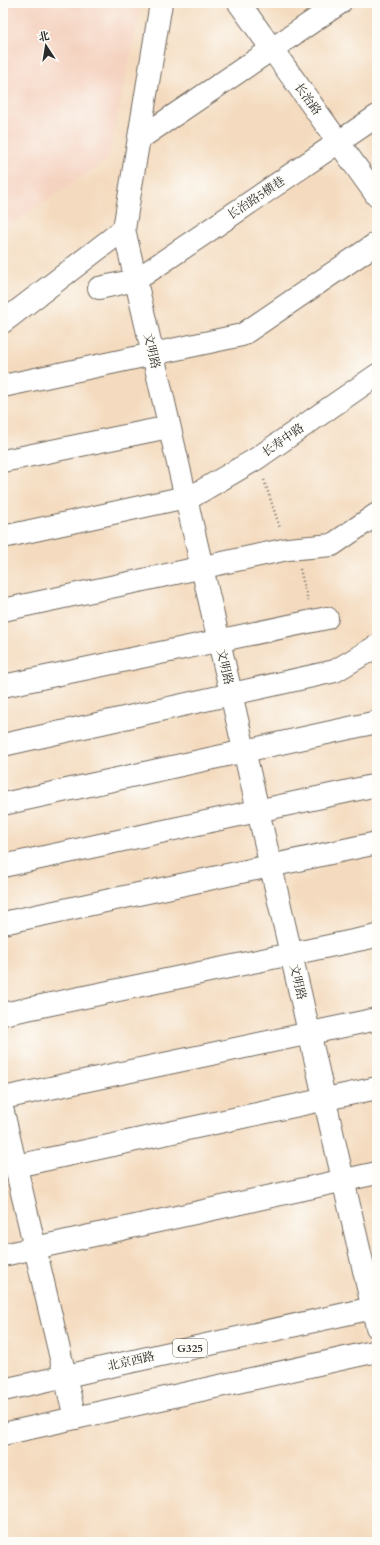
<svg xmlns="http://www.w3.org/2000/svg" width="380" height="1545" viewBox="0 0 380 1545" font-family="Cardo,'Noto Serif SC',serif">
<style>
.built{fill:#f5d3c1}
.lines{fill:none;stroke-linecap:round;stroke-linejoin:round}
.minor-casing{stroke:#71695f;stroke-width:24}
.highway-casing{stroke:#71695f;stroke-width:24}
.path{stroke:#71695f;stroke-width:2.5;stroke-dasharray:1 3;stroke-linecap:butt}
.minor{stroke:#fff;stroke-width:22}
.highway{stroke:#fff;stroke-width:22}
.labels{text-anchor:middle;stroke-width:3;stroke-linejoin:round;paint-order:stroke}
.shield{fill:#fdfcf7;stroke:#6a6a68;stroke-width:1}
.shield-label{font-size:11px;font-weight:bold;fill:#2b2b2b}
.street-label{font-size:12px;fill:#2b2b2b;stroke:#fdfcf7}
</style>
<rect width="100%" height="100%" fill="#fdfcf7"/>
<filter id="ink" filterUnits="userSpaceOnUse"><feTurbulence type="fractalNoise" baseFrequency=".025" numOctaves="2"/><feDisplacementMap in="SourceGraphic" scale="8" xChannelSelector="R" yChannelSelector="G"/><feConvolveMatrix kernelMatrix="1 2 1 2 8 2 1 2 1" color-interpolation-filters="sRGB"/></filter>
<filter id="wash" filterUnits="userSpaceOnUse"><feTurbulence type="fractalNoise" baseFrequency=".012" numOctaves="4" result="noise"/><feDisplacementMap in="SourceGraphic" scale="16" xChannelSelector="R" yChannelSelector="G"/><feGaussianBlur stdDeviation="0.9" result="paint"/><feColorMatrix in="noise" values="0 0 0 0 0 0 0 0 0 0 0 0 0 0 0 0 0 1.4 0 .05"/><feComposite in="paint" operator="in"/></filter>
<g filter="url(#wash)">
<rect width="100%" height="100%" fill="#f4dbbf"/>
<polygon class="built" points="3,3 142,3 108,159 3,230"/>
</g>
<g filter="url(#ink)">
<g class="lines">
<g class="minor-casing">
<g id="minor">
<polyline points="161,3 124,229 377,1327"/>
<polyline points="239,3 377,196"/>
<polyline points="139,139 340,3"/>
<polyline points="99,288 136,280 377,116"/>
<polyline points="3,322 124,229"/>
<polyline points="3,386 242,335 377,243"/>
<polyline points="3,461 169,427"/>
<polyline points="186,500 256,459 377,375"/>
<polyline points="3,537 186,497"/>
<polyline points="3,610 288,549 332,545 377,514"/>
<polyline points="3,686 327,618"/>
<polyline points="3,745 335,671 377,646"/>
<polyline points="3,804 377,722"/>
<polyline points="3,866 377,785"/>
<polyline points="3,923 377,843"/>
<polyline points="3,1014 377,936"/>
<polyline points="3,1098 377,1019"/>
<polyline points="3,1112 75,1418"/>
<polyline points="16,1166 377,1088"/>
<polyline points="3,1255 377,1173"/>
</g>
</g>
<g class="highway-casing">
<g id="highway">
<polyline points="3,1390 377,1307"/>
<polyline points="3,1434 377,1351"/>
</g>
</g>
<g class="path">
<polyline points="264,480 280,528"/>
<polyline points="300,569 308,601"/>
</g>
<use href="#minor" class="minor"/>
<use href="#highway" class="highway"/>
</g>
</g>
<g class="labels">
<rect class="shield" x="173" y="1339" width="34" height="18" rx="3"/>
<g class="shield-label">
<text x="190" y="1352">G325</text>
</g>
<g class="street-label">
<text transform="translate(308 99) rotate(54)" y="4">长治路</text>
<text transform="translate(256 198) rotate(-34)" y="4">长治路5横巷</text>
<text transform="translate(152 351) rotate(77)" y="4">文明路</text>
<text transform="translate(283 440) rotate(-35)" y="4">长寿中路</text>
<text transform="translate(225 667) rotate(77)" y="4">文明路</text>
<text transform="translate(298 982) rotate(77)" y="4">文明路</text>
<text transform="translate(131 1361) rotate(-13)" y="4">北京西路</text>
</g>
</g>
<rect width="380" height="1545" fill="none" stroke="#fdfcf7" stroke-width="16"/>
<g transform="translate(46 46) rotate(348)" stroke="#fdfcf7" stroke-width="3" paint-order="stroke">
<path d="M0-3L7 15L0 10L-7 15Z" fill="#2b2b2b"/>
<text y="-6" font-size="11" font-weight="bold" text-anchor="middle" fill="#2b2b2b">北</text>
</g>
</svg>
